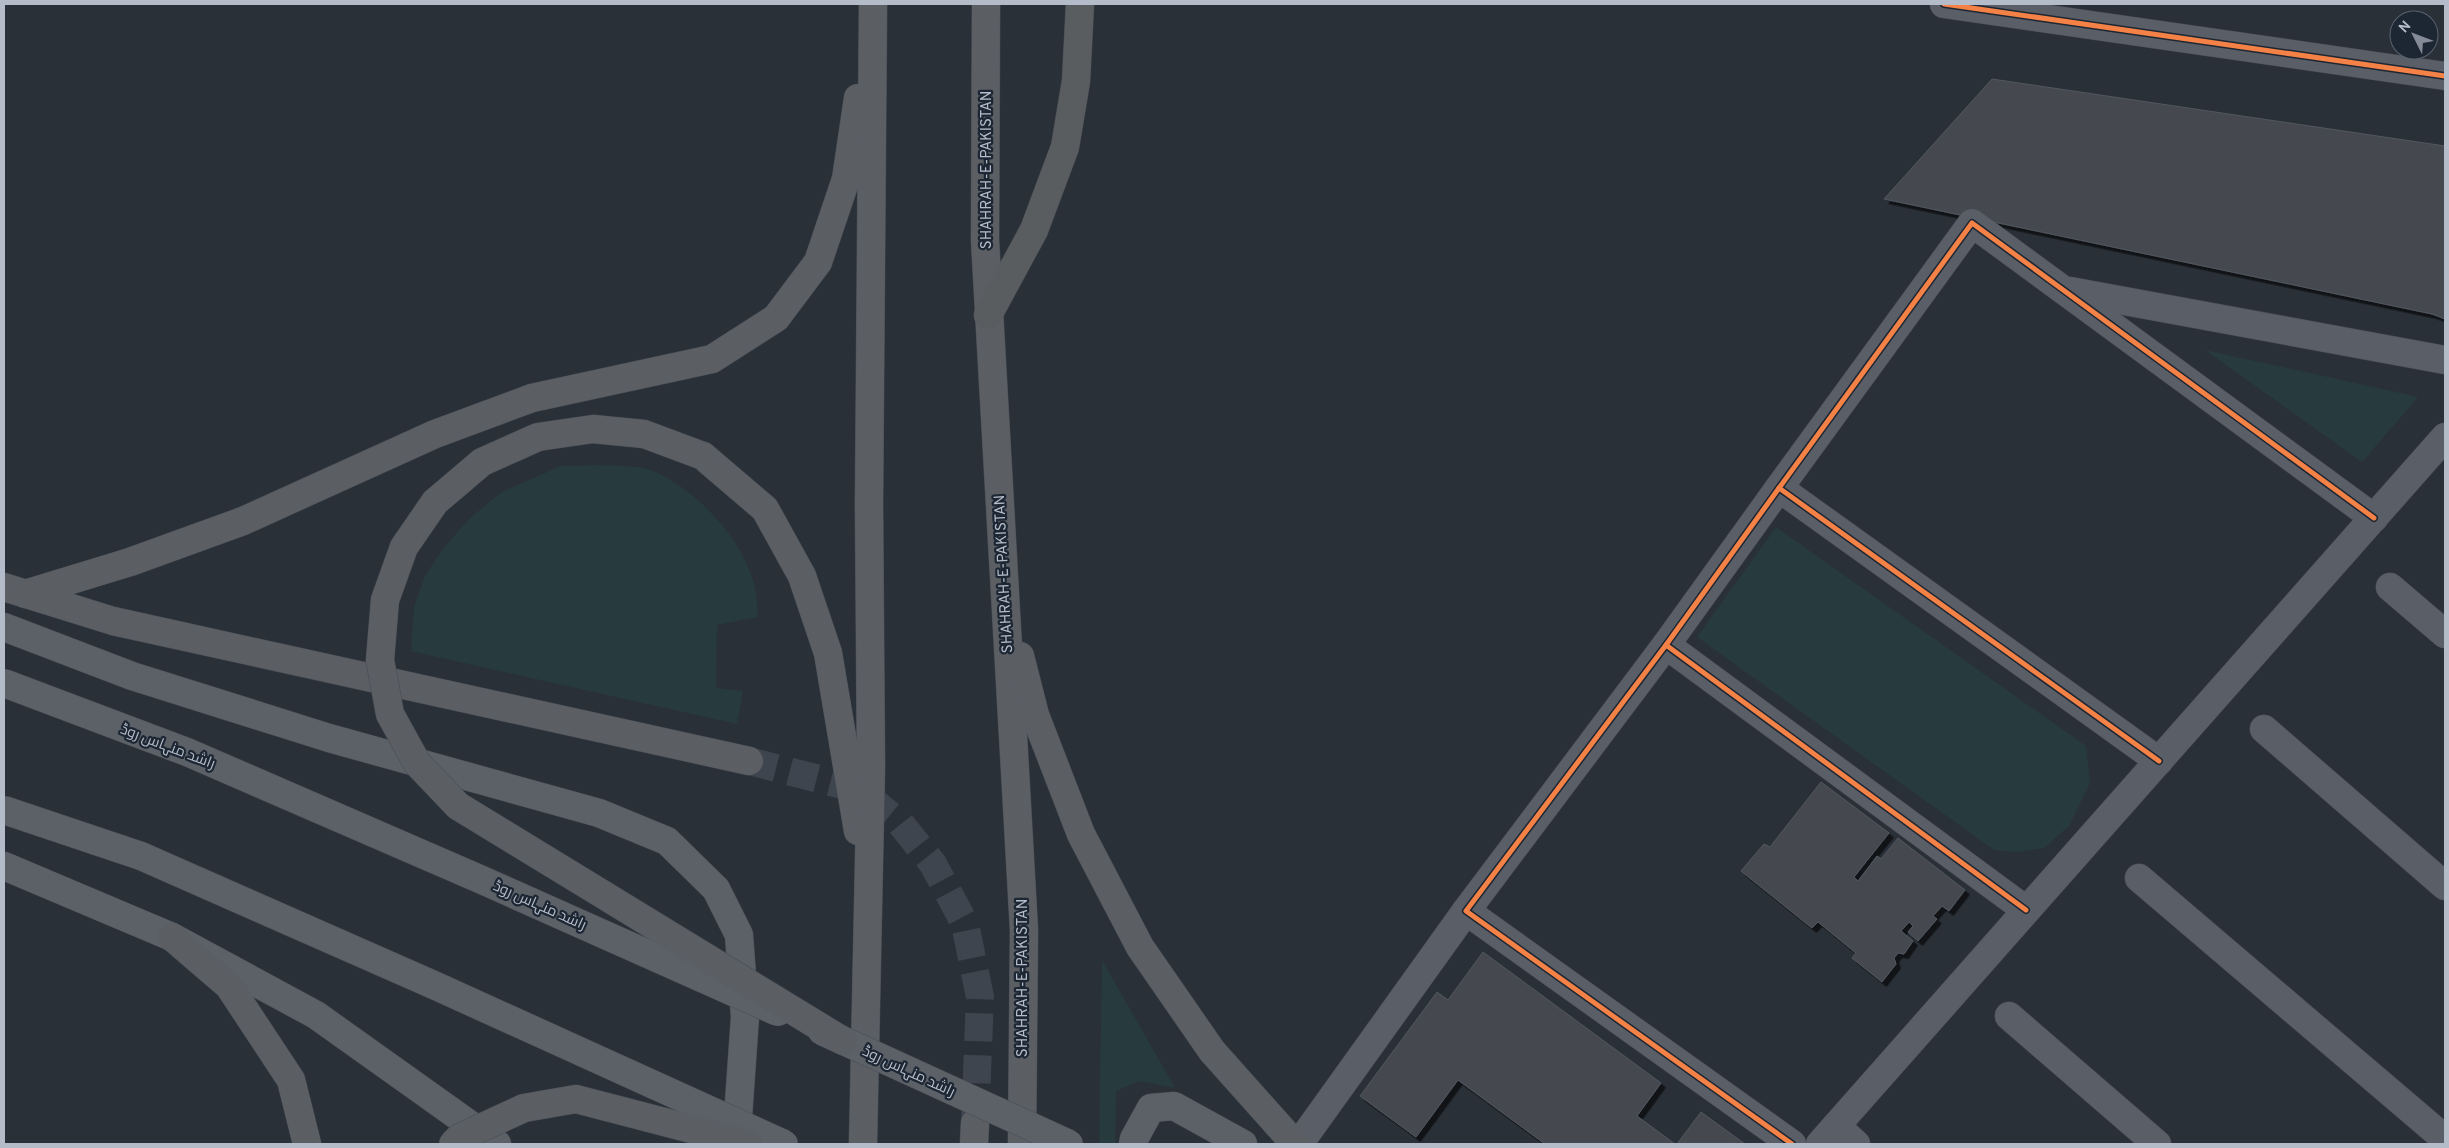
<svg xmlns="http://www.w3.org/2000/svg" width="2449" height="1148" viewBox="0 0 2449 1148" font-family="Overpass,Cairo,sans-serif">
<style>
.green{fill:#273a3e}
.building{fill:#444950;stroke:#52575f;filter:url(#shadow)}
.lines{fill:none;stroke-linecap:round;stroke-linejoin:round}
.trunk-tunnel{stroke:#3f454e;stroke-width:28;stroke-dasharray:28 14;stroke-linecap:butt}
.minor-casing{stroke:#484c53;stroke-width:29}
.primary-casing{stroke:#484c55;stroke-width:29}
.trunk-casing{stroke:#474c53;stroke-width:29}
.motorway-casing{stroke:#474c53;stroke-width:29}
.minor{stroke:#5a5e66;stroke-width:28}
.primary{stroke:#5c6168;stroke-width:28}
.trunk{stroke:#5b5f64;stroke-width:28}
.motorway{stroke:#5a5d60;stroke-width:28}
.primary-bridge-casing{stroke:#484c55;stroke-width:29;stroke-linecap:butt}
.trunk-bridge-casing{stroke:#474c53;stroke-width:29;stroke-linecap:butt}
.primary-bridge{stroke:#5c6168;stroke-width:28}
.trunk-bridge{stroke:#5b5f64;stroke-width:28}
.cycleway-casing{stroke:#1d2633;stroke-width:8}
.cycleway{stroke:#f48246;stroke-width:5}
.labels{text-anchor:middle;stroke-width:4.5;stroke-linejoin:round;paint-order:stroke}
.street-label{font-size:15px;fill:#b4bcc9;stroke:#1d2633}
</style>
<defs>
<filter id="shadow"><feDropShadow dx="4.5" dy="4.5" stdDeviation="0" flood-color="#0009"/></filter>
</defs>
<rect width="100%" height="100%" fill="#2a3038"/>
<g class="green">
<polygon points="2205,350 2418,397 2362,462"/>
<path d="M 595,465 C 616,466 643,464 662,475 C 703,497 741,539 754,583 C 757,594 757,606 758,617 L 717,625 L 716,688 L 743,691 L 737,724 L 411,651 L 414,607 L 425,576 L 444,547 L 471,517 L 502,492 L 561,466 Z"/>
<polygon points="1776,527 2086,746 2090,783 2069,826 2044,848 2018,852 1994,850 1697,637"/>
<polygon points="1102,960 1175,1088 1140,1081 1116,1091 1115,1144 1099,1144"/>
</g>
<g class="building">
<polygon points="1992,79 2445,146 2445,319 2432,314 1884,199"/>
<polygon points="1821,782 1889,833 1854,877 1858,881 1877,856 1881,859 1898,838 1965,890 1949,911 1942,906 1933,916 1937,919 1918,941 1908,932 1913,926 1909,922 1901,931 1913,941 1904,954 1898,953 1894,958 1896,964 1882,982 1852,958 1856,953 1818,922 1812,928 1741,871 1764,844 1770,847"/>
<polygon points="1483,952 1661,1083 1637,1116 1675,1144 1545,1144 1458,1080 1416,1137 1360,1096 1437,992 1448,1000"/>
<polygon points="1701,1112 1745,1144 1677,1144"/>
</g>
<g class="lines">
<polyline class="trunk-tunnel" points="749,761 858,789 901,824 933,864 965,924 980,997 975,1123"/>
<g class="minor-casing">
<g id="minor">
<polyline points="1944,4 2445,76"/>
<polyline points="2070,291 2445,360"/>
<polyline points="1779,488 1972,223 2374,518"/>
<polyline points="2390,587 2445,634"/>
<polyline points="1666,645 1466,911 1792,1144"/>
<polyline points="2264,729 2445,886"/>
<polyline points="2139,878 2445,1139"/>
<polyline points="2026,910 1666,645 1779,488 2159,761"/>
<polyline points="2009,1016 2157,1144"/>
<polyline points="1836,1126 1856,1144"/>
<polyline points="1299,1144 1466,911"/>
<polyline points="1820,1144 2445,437"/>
</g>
</g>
<g class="primary-casing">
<g id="primary">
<polyline points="4,627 132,676 329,738 599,813 667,841 716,889 739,935 745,1017 738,1117 731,1144"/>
<polyline points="4,866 172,937 316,1015 497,1144"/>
<polyline points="1133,1144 1134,1139 1151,1108 1174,1106 1243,1144"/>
</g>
</g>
<g class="trunk-casing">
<g id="trunk">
<polyline points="986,4 985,240 1024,930 1022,1144"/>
<polyline points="703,456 765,509 802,576 828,653 858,831"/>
<polyline points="4,587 113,621 749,761"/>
<polyline points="25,594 130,562 243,521 435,434 532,398 712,359 776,318 818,262 846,179 858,98"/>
<polyline points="1020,656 1035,715 1081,834 1140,947 1212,1051 1295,1144"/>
<polyline points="172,937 229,986 291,1080 307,1144"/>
<polyline points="863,1144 871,767 869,504 873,4"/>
<polyline points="974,1144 975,1123"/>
</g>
</g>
<g class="motorway-casing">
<polyline id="motorway" points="988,315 1034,230 1065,147 1076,81 1080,4"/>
</g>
<use href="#minor" class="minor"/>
<use href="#primary" class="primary"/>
<use href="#trunk" class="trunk"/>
<use href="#motorway" class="motorway"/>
<g class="primary-bridge-casing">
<g id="primary-bridge">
<polyline points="4,683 187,752 482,880 778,1012"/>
<polyline points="4,810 141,856 436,986 784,1144"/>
<polyline points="822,1031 1069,1144"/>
</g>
</g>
<g class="trunk-bridge-casing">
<g id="trunk-bridge">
<polyline points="703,456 644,434 593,429 538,437 482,462 435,502 404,547 385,600 380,660 390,714 417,763 458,806 843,1041"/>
<polyline points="453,1144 459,1138 524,1108 576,1099 749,1144"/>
</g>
</g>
<use href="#primary-bridge" class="primary-bridge"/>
<use href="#trunk-bridge" class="trunk-bridge"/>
<g class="cycleway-casing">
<g id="cycleway">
<polyline points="1944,4 2445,76"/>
<polyline points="1779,488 1972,223 2374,518"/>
<polyline points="1666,645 1466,911 1792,1144"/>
<polyline points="2026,910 1666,645 1779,488 2159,761"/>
</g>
</g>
<use href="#cycleway" class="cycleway"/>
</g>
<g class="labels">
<g class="street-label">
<text transform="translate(986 170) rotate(-90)" y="5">SHAHRAH-E-PAKISTAN</text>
<text transform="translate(1003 574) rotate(-93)" y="5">SHAHRAH-E-PAKISTAN</text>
<text transform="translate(168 746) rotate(21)" y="5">راشد منہاس روڈ</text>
<text transform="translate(540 905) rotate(24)" y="5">راشد منہاس روڈ</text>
<text transform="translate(1022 978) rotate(-90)" y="5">SHAHRAH-E-PAKISTAN</text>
<text transform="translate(909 1071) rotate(25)" y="5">راشد منہاس روڈ</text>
</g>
</g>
<rect width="2449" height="1148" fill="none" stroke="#b4bcc9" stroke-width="10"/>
<g transform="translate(2414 35) rotate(312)"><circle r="24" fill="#1d2633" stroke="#59626f"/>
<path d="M0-4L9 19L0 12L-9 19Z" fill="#848b96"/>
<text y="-8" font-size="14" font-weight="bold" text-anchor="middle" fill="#b4bcc9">N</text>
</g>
</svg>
